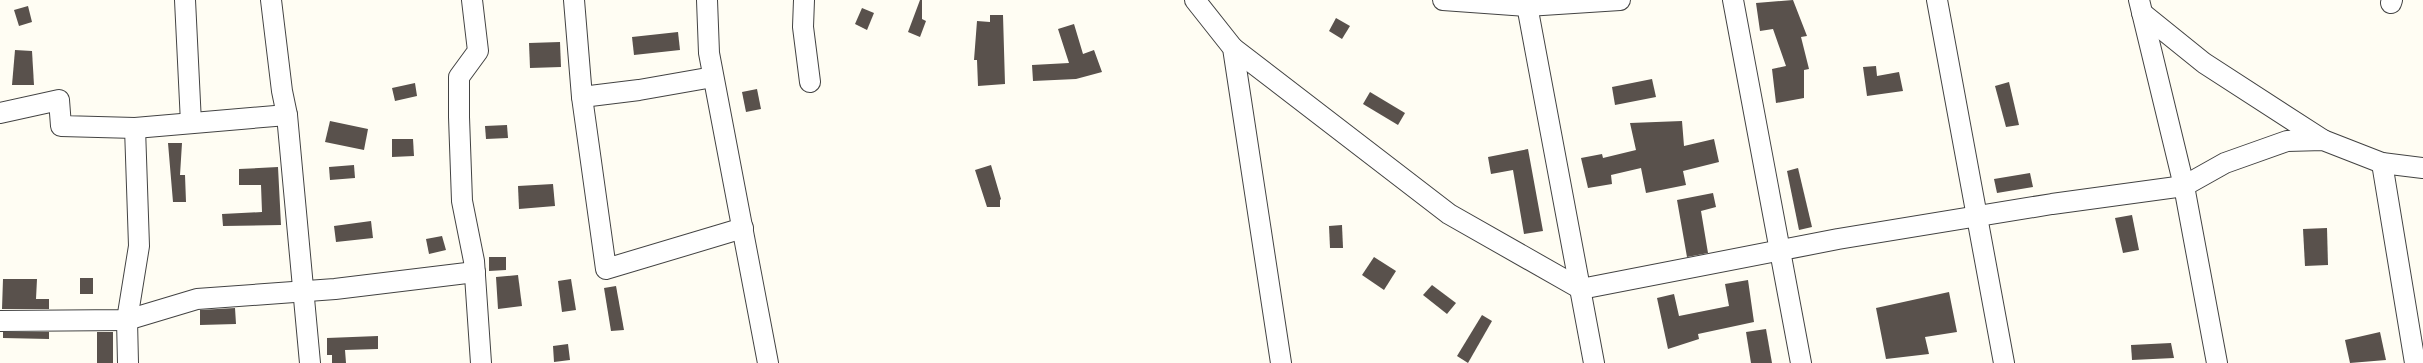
<svg xmlns="http://www.w3.org/2000/svg" width="2423" height="363" viewBox="0 0 2423 363" font-family="'Source Serif 4',serif">
<style>
.building{fill:#59514c}
.lines{fill:none;stroke-linecap:round;stroke-linejoin:round}
.minor-casing{stroke:#434343;stroke-width:22}
.minor{stroke:#fff;stroke-width:20}
</style>
<rect width="100%" height="100%" fill="#fffdf3"/>
<g class="building">
<polygon points="920,0 922,0 922,19 926,21 920,37 908,32"/>
<polygon points="1793,0 1807,36 1801,37 1809,69 1804,70 1804,98 1776,103 1772,69 1786,66 1773,29 1760,31 1756,3"/>
<polygon points="28,6 32,22 19,26 14,10"/>
<polygon points="862,8 874,13 867,30 855,24"/>
<polygon points="990,15 1003,15 1005,84 978,86 977,60 974,60 977,21 990,22"/>
<polygon points="1336,18 1350,26 1342,39 1329,31"/>
<polygon points="1074,24 1083,54 1094,50 1102,72 1076,79 1033,81 1032,65 1069,63 1058,29"/>
<polygon points="678,32 680,50 634,55 632,37"/>
<polygon points="560,42 561,67 530,68 529,43"/>
<polygon points="15,50 32,51 34,85 12,85"/>
<polygon points="1876,66 1877,76 1899,72 1903,91 1867,96 1863,67"/>
<polygon points="1652,79 1656,97 1615,105 1612,87"/>
<polygon points="2009,82 2019,125 2006,127 1995,86"/>
<polygon points="415,83 417,96 395,101 392,88"/>
<polygon points="757,89 761,109 746,112 742,92"/>
<polygon points="1370,92 1405,113 1398,125 1363,104"/>
<polygon points="330,121 368,129 364,150 325,142"/>
<polygon points="1682,121 1684,146 1714,139 1719,162 1683,171 1686,185 1646,193 1641,168 1611,175 1612,184 1588,188 1581,158 1602,154 1603,158 1636,150 1630,123"/>
<polygon points="507,125 508,138 486,139 485,126"/>
<polygon points="392,139 413,139 414,156 392,157"/>
<polygon points="168,143 182,143 180,175 185,175 186,202 173,202"/>
<polygon points="1528,149 1543,231 1524,234 1513,170 1491,174 1488,157"/>
<polygon points="354,165 355,178 330,180 329,167"/>
<polygon points="991,165 1001,199 1000,200 1000,207 987,207 975,170"/>
<polygon points="278,167 281,225 223,226 222,214 262,212 261,185 239,185 239,169"/>
<polygon points="1798,168 1812,227 1799,230 1787,171"/>
<polygon points="2030,173 2033,187 1997,193 1994,179"/>
<polygon points="553,184 555,206 519,209 518,186"/>
<polygon points="1713,193 1716,207 1701,211 1708,253 1687,257 1677,200"/>
<polygon points="2132,215 2139,250 2123,253 2115,218"/>
<polygon points="371,221 373,238 336,242 334,226"/>
<polygon points="1342,225 1343,248 1330,248 1329,226"/>
<polygon points="2327,228 2328,265 2305,266 2303,229"/>
<polygon points="442,236 446,250 429,254 426,239"/>
<polygon points="489,257 506,257 506,270 489,271"/>
<polygon points="1374,257 1396,271 1384,290 1362,275"/>
<polygon points="518,275 522,306 498,309 496,277"/>
<rect x="80" y="278" width="13" height="16"/>
<polygon points="3,279 37,279 36,299 49,299 49,309 2,309"/>
<polygon points="571,279 576,310 562,312 558,281"/>
<polygon points="1748,280 1754,322 1698,334 1699,339 1668,349 1657,298 1674,294 1679,316 1729,306 1725,284"/>
<polygon points="1432,285 1456,303 1447,314 1423,295"/>
<polygon points="616,286 624,330 611,331 604,288"/>
<polygon points="1949,292 1957,332 1925,337 1929,354 1886,359 1876,308"/>
<polygon points="235,308 236,324 200,325 200,310"/>
<polygon points="1482,315 1492,321 1468,363 1457,356"/>
<polygon points="1766,329 1772,363 1751,363 1746,332"/>
<polygon points="3,332 49,332 49,339 3,338"/>
<rect x="97" y="332" width="16" height="31"/>
<polygon points="2380,332 2386,360 2350,363 2345,340"/>
<polygon points="378,336 378,349 345,350 346,363 332,363 332,355 327,355 327,338"/>
<polygon points="2171,343 2174,358 2132,360 2131,345"/>
<polygon points="568,344 570,360 554,362 553,346"/>
</g>
<g class="lines">
<g class="minor-casing">
<g id="minor">
<polyline points="185,0 191,123"/>
<polyline points="271,0 282,91 287,115 310,363"/>
<polyline points="472,0 478,51 459,77 459,117 462,201 474,261 481,363"/>
<polyline points="574,0 582,97 606,269 743,228"/>
<polyline points="707,0 709,53 768,363"/>
<polyline points="804,0 803,27 810,82"/>
<polyline points="1195,0 1233,48 1281,363"/>
<polyline points="1443,0 1527,6 1620,0"/>
<polyline points="1526,0 1594,363"/>
<polyline points="1733,0 1801,363"/>
<polyline points="1937,0 2004,363"/>
<polyline points="2139,0 2184,186 2217,363"/>
<polyline points="2391,3 2392,0"/>
<polyline points="2142,13 2204,63 2323,140"/>
<polyline points="1233,48 1449,214 1581,289 1838,239 2052,204 2184,186 2225,163 2287,141 2323,140 2382,163 2423,168"/>
<polyline points="582,97 639,90 713,77"/>
<polyline points="0,113 59,100 61,126 135,128 139,246 127,320 128,363"/>
<polyline points="135,128 287,115"/>
<polyline points="2382,163 2415,363"/>
<polyline points="0,321 127,320 197,299 335,289 475,272"/>
</g>
</g>
<use href="#minor" class="minor"/>
</g>
</svg>
